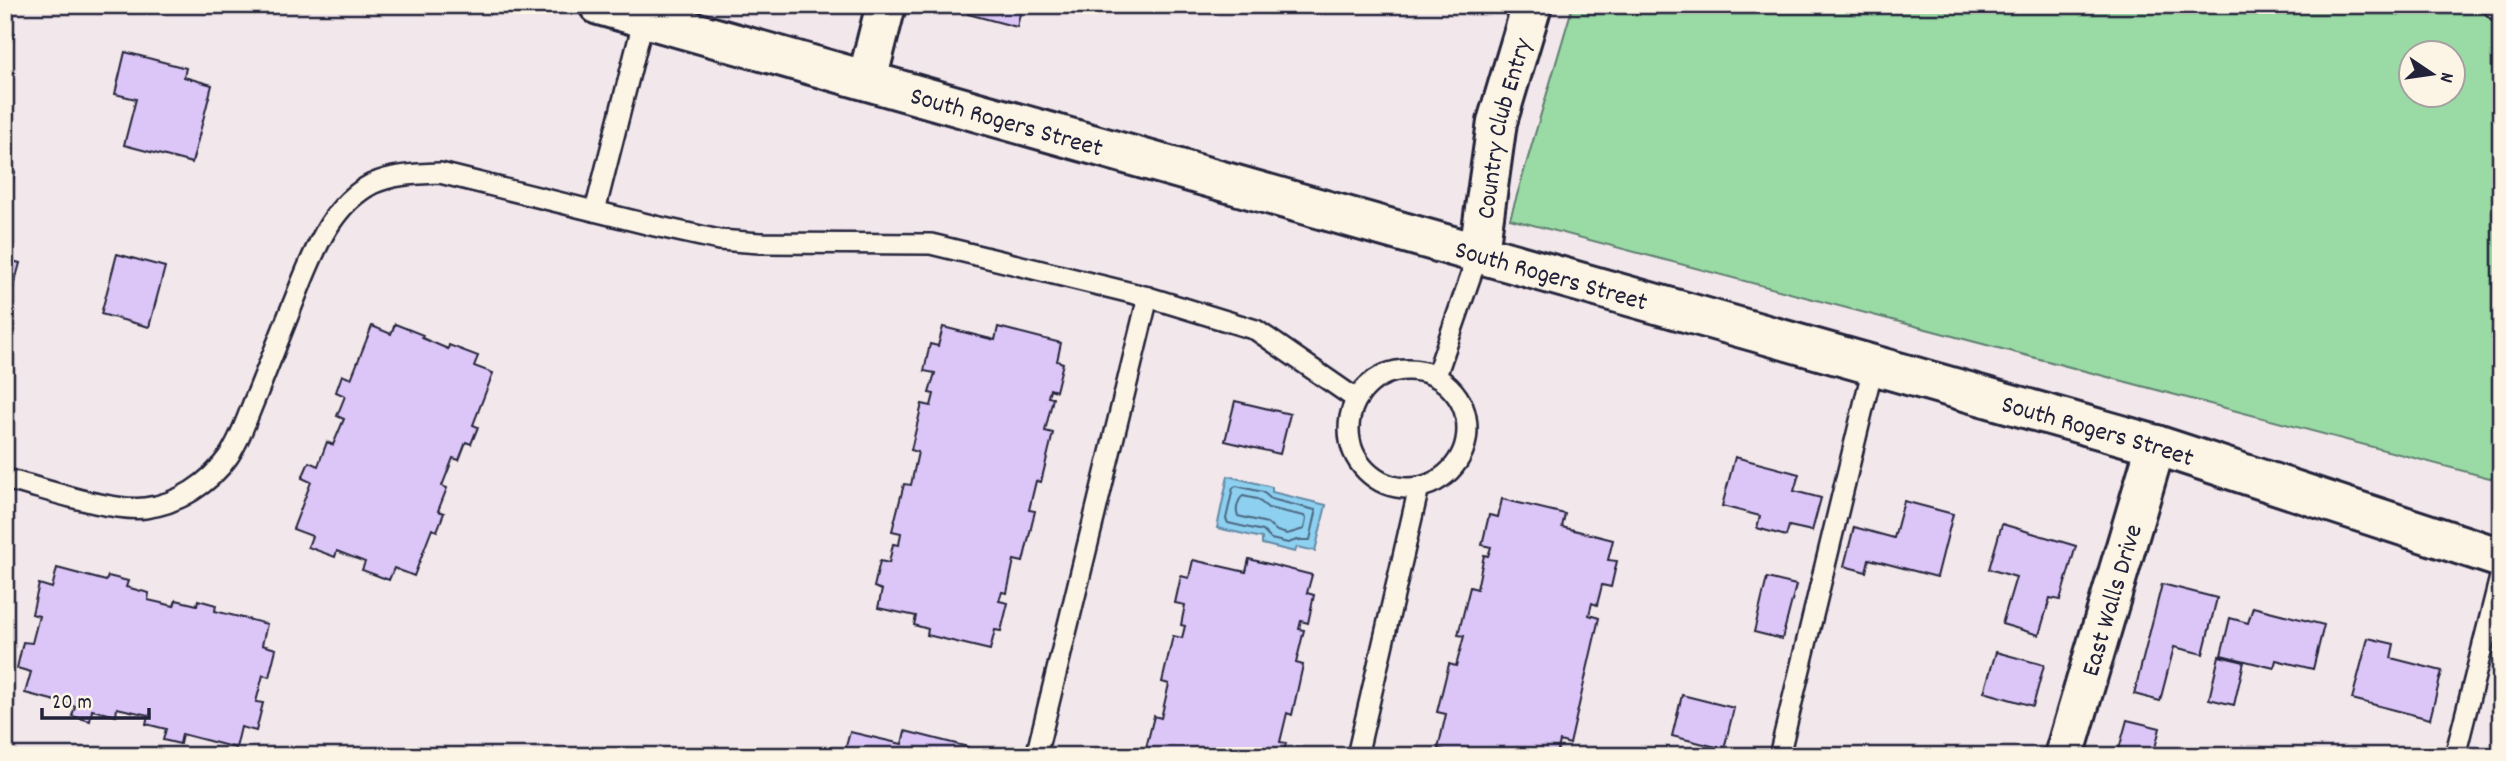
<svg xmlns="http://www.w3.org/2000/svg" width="2506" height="761" viewBox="0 0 2506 761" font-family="Dekko,sans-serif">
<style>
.green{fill:#9adba5;stroke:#5e7e70;stroke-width:2;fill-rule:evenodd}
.water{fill:#8dd0ef;stroke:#628aa7;stroke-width:2}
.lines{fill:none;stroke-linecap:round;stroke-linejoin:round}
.shore{stroke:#4d6883;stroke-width:2}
.building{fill:#dcc6f7;stroke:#22223b;stroke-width:2}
.service-casing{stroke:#22223b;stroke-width:24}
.minor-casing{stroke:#22223b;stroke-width:44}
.tertiary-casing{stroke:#22223b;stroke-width:44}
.service{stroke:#fcf5e5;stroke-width:19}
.minor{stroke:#fcf5e5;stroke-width:38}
.tertiary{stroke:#fcf5e5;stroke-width:38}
.labels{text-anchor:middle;stroke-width:7;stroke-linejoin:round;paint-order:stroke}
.street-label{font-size:26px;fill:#22223b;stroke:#fcf5e5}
</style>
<rect width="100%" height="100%" fill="#f2e7ea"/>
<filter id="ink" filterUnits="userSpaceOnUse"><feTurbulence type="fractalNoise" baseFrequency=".0143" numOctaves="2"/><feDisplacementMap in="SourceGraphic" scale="14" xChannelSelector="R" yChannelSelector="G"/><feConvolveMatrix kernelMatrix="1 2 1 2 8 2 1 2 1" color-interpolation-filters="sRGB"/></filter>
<g filter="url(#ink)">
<path class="green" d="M 1573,5 L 2501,5 L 2501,481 L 1510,219 ZM 2412,52 L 2454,52 L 2454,94 L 2412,94 Z"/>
<polygon class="water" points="1228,476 1272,487 1272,492 1326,505 1315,551 1297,547 1295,552 1262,544 1262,538 1217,528"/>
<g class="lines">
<g class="shore">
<polygon points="1236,486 1263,492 1271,499 1315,510 1316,513 1310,540 1297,540 1288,543 1271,539 1263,531 1228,523 1226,519 1233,488"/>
<path d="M 1243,496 L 1257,499 L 1268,508 L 1304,516 L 1306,519 L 1304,529 L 1287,534 L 1277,531 L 1267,523 L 1238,516 C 1235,511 1238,499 1243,496 Z"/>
</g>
</g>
<g class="building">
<polygon points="970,5 1022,5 1017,27 968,14"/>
<polygon points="125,52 186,68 184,77 212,85 192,163 124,145 136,99 115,94"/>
<polygon points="5,170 15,172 5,208"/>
<polygon points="117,254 165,267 149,327 101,314"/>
<polygon points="5,259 20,263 7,311 5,311"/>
<polygon points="395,324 423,335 422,338 448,349 449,345 478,356 474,366 493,373 473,425 478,427 471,444 466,442 459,460 453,458 442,486 447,488 438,511 444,513 437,531 432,529 414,576 394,568 389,580 362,570 365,562 337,551 335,557 308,547 312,536 293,529 311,482 302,478 309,462 318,466 327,442 333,445 344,419 337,416 345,396 336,392 342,375 351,379 372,326 391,334"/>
<polygon points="943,327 995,340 998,327 1061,343 1057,361 1063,363 1056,391 1050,389 1048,397 1053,398 1045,431 1053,433 1041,482 1036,481 1029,510 1035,511 1023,562 1014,560 1007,593 1002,592 999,601 1008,603 1001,631 995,630 990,650 927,635 928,629 914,625 916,616 878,608 882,590 874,587 880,561 889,563 893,544 899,545 901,533 892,531 904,484 911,485 918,452 911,450 922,404 931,406 934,394 929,393 935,373 924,371 930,344 938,346"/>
<polygon points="1235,401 1290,414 1280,454 1225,441"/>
<polygon points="1735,457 1799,474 1794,491 1821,498 1812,531 1789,526 1786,536 1757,528 1760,516 1722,506"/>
<polygon points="1502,499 1565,514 1562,527 1613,540 1608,560 1617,561 1611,587 1602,585 1597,605 1592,603 1589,615 1599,618 1570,744 1560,741 1557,754 1563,756 1442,756 1444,750 1438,749 1446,714 1437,712 1449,664 1456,666 1464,636 1458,635 1470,587 1477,589 1484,555 1488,556 1491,547 1482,545 1489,515 1498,517"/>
<polygon points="1904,501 1953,514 1937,577 1869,559 1866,572 1844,566 1854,527 1894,538"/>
<polygon points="2002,524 2076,546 2060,600 2050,598 2039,635 2002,624 2016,577 1989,569"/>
<polygon points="1249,559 1312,575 1307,593 1314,595 1308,623 1301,621 1299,629 1304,630 1296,663 1303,665 1292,715 1287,713 1280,742 1286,743 1283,756 1144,756 1154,716 1161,718 1169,684 1162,682 1173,636 1182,638 1185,626 1181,625 1185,605 1175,603 1181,576 1189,578 1193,560 1246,572"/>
<polygon points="57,568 106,581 108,576 128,581 126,587 149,593 148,600 174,606 176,600 197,605 198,600 216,605 215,611 267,624 262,645 276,649 269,677 263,675 256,702 263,703 256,731 241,727 236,748 182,734 180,744 163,740 166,729 146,724 148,715 117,708 116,716 92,710 90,721 72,716 75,706 25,693 31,672 17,668 23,642 32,643 39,616 32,614 39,584 52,588"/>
<polygon points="1767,578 1796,585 1782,639 1754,632"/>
<polygon points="2162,584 2217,598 2203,654 2174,647 2160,701 2134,694"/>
<polygon points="2253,607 2324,625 2313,669 2276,660 2274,668 2221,655 2230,618 2248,623"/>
<polygon points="2368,638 2394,644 2391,658 2442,671 2430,719 2352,699"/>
<polygon points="1996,652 2044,665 2033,706 1984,692"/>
<polygon points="2219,656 2244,662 2234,705 2209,699"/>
<polygon points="1682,695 1734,708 1724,749 1672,736"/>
<polygon points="2127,720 2160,728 2153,756 2119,749"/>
<polygon points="905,731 968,747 966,756 836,756 838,749 845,750 850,732 902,744"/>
</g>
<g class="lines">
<g class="service-casing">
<g id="service">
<polyline points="2492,5 2501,14"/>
<polyline points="595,211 644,18"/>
<circle cx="1408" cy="429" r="59"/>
<polyline points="1436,376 1479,252"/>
<path d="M 5,479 C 43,488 109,512 145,508 C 178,504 209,484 228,457 C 241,439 248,414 257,394 C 272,356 287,318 302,281 C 317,244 335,203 372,184 C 393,174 418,174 440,173 L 655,226 L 719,240 L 760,243 L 931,244 L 1148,297 L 1256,330 L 1356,399"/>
<polyline points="1036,756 1148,297"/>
<polyline points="1357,756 1419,487"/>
<polyline points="1779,756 1874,363"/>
<polyline points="2455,756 2501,573"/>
</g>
</g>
<g class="minor-casing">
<g id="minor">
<polyline points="867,80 886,5"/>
<path id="s1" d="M 1479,252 L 1497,122 L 1532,5"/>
<path id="s2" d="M 2064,756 L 2156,445"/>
</g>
</g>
<g class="tertiary-casing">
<g id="tertiary">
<path id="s3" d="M 599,5 L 2156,445 L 2501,558"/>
</g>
</g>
<use href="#service" class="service"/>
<use href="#minor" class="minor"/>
<use href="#tertiary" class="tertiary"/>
</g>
</g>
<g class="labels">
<g class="street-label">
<text dy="9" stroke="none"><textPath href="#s3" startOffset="424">South Rogers Street</textPath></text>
<text dy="9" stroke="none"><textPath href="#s1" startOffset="126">Country Club Entry</textPath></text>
<text dy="9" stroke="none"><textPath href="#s3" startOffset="990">South Rogers Street</textPath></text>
<text dy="9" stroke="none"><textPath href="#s3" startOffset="1558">South Rogers Street</textPath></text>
<text dy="9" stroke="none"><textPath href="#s2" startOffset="163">East Walls Drive</textPath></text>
</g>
</g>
<rect width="2506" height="761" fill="none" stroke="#fcf5e5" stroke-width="28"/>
<rect x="14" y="14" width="2478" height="733" fill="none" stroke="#22223b" stroke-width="2.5" filter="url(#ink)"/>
<g transform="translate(2432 74) rotate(103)"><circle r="33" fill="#fcf5e5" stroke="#a5a1a1" stroke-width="2"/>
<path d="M0-5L12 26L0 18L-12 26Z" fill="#22223b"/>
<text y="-10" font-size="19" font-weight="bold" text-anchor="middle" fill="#22223b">N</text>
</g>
<path d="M42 708v10h107v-10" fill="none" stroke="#22223b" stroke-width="3.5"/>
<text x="52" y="708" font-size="21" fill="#22223b" stroke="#fcf5e5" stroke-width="5" paint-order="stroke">20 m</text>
</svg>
